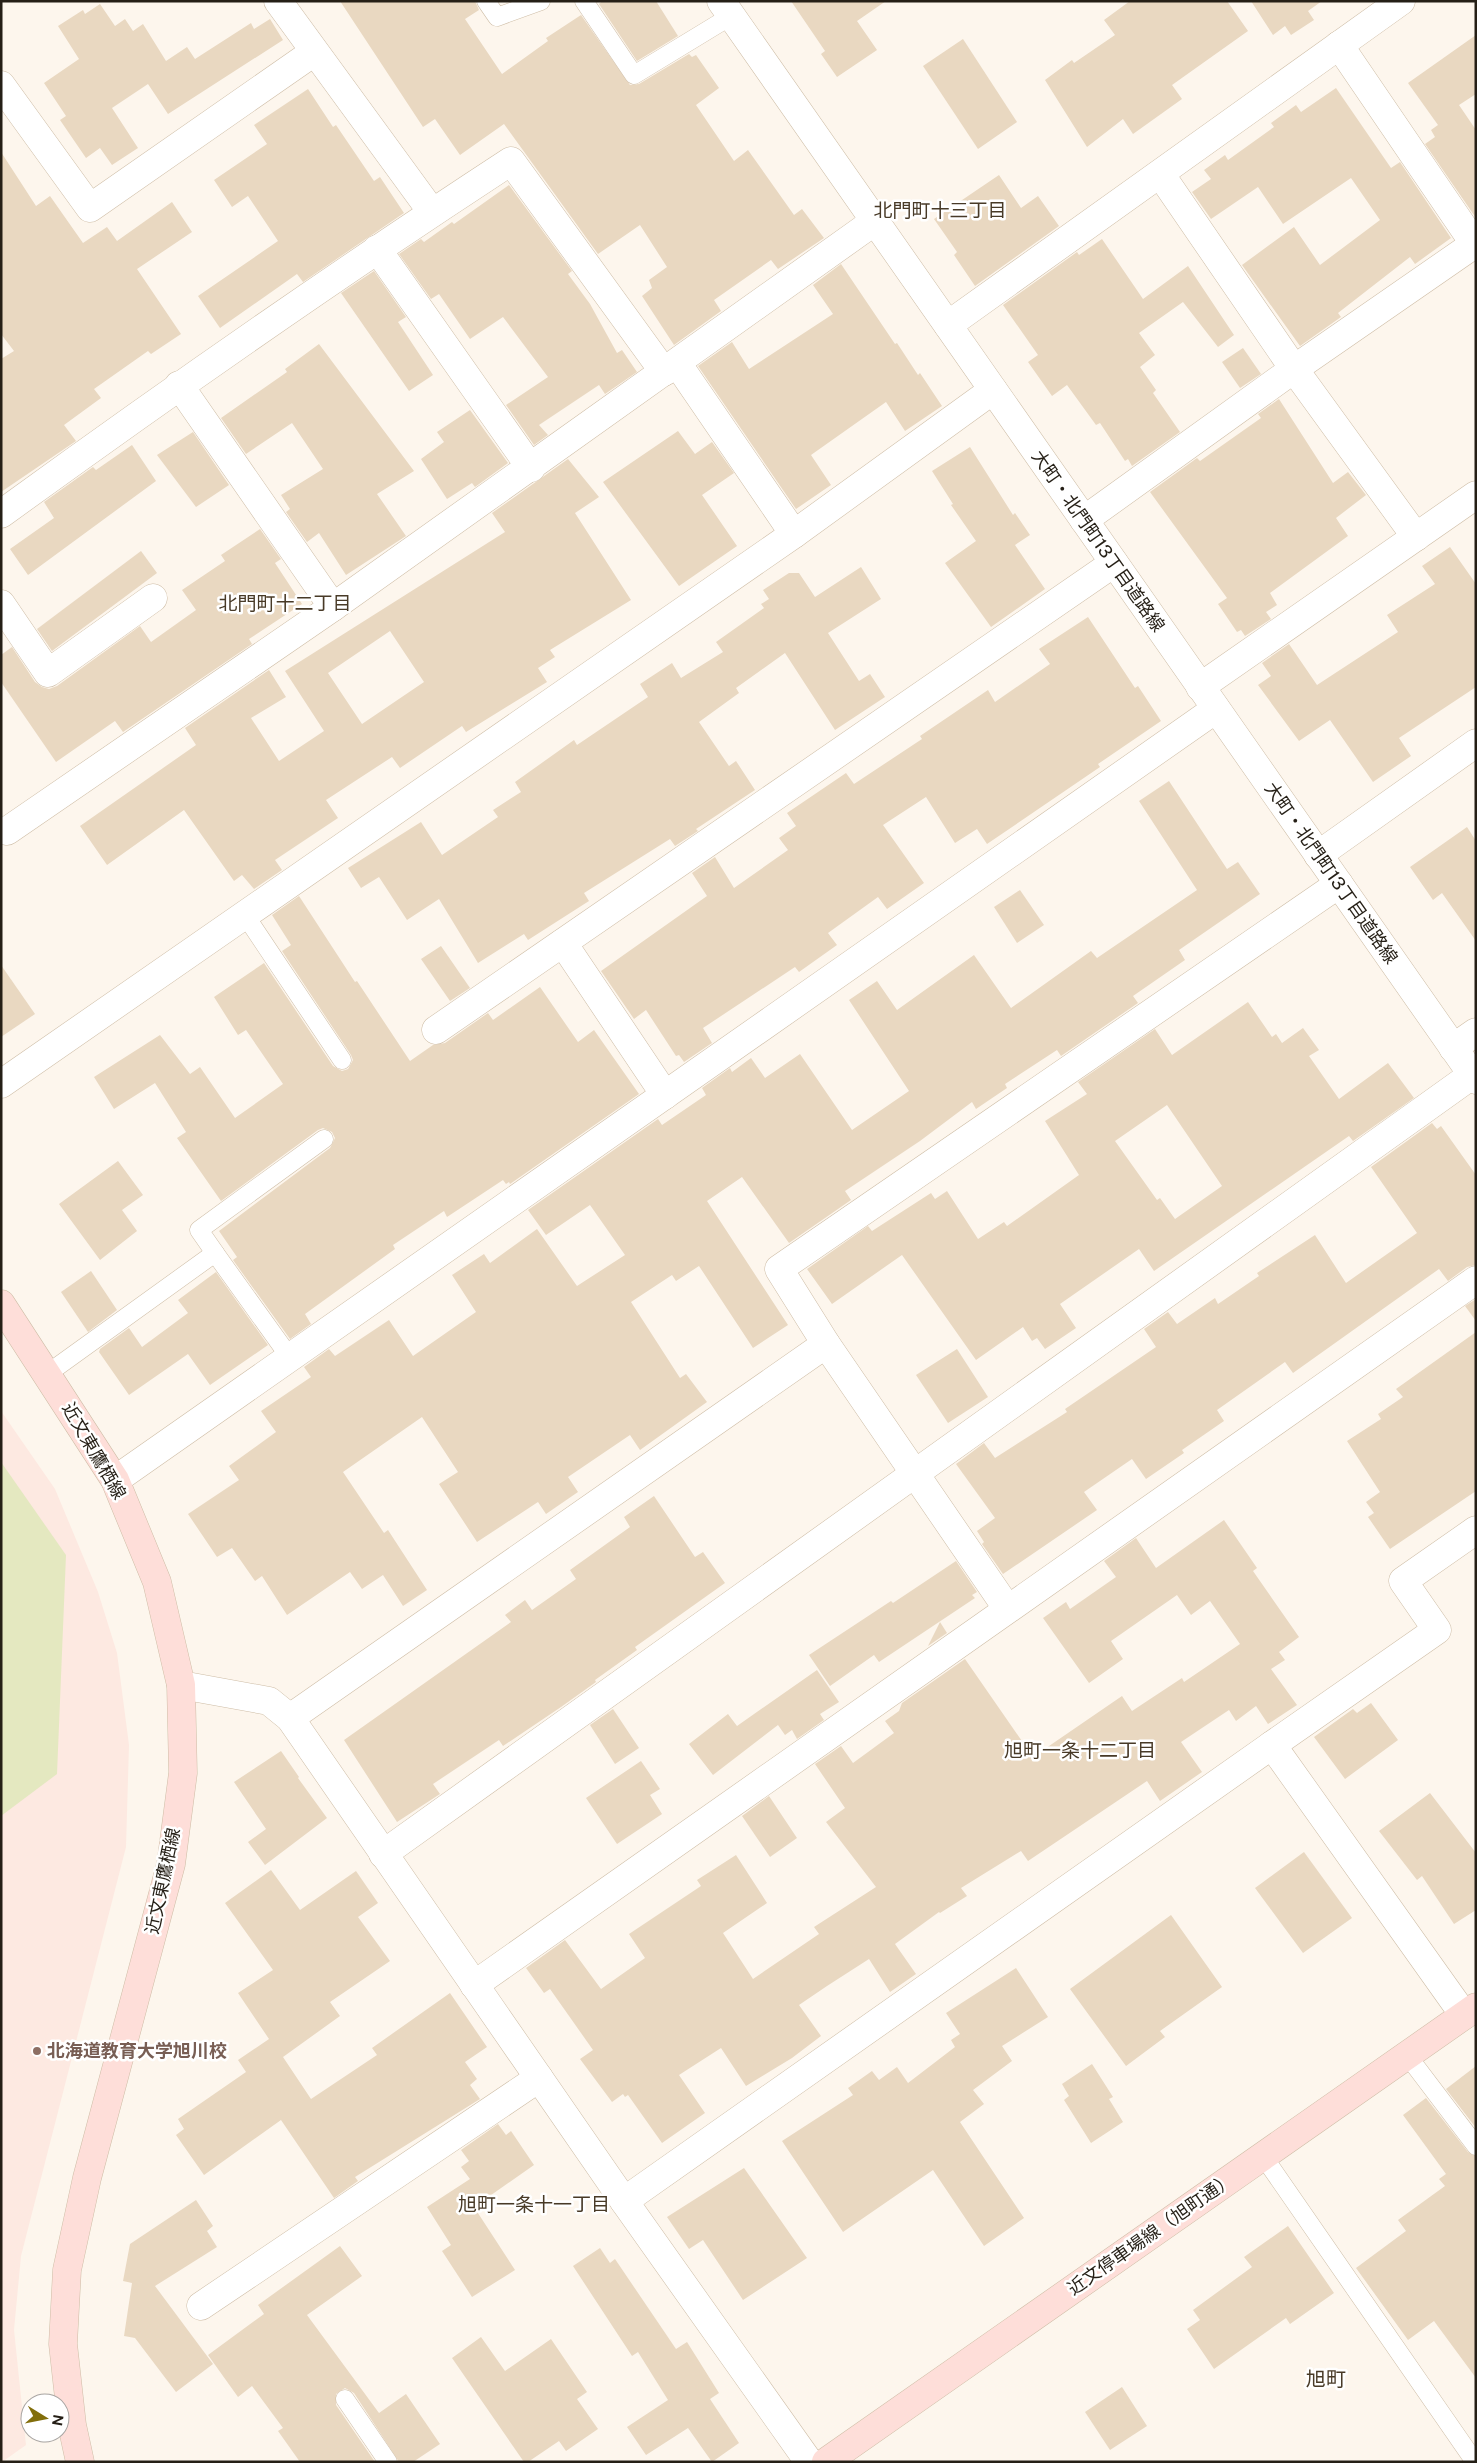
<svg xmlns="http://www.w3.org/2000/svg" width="1477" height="2463" viewBox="0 0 1477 2463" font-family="'Public Sans','Noto Sans JP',sans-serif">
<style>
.education{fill:#fde9e1}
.green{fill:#e4e8c0}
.building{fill:#e9d8c1;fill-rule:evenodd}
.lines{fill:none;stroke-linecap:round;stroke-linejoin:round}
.lane-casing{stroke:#cebda6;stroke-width:19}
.street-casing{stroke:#cebda6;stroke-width:29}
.secondary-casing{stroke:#cebda6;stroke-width:29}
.lane{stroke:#fff;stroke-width:18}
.street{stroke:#fff;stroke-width:28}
.secondary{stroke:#feded9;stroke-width:28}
.education-dot{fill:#8d6e63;stroke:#fff;stroke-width:2}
.labels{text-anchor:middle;stroke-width:5;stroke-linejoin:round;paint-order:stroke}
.street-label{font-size:18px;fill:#251f16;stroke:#fff}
.education-label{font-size:18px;font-weight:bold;fill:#785e54;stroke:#fff;text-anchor:start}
.neighbourhood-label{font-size:19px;fill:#483a27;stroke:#fff}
.quarter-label{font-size:20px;fill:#483a27;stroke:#fff}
</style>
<rect width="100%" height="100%" fill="#fdf6ed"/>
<polygon class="education" points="1,1411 55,1489 98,1592 117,1653 129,1745 126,1847 21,2256 14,2330 26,2445 2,2462"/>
<polygon class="green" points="1,1462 66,1555 57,1774 1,1816"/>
<g class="building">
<polygon points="340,1 475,1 479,10 465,19 502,74 548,41 546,38 581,15 630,85 639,84 689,54 692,57 696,55 719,88 696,105 734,161 748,150 794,215 802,209 824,238 778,269 771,260 714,300 721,311 674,345 642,296 652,288 649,280 667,267 640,225 598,254 504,124 460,155 435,119 423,127"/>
<polygon points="602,1 656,1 678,36 637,61 599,4"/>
<polygon points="791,1 886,1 857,21 877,50 837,77 821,54 825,51"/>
<polygon points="1130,1 1227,1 1248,31 1172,85 1182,99 1133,134 1123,119 1087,147 1045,80 1072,60 1074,63 1115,35 1104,20"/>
<polygon points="1251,1 1322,1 1308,11 1314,20 1291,35 1285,26 1273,35"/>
<polygon points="100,4 115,26 125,19 133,31 143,24 166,61 187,47 195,59 251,23 254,29 270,19 283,40 168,114 148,84 112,108 138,148 112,165 100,148 86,158 60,120 66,116 44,83 79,59 58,26 83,10 85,14"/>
<polygon points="1476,35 1476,94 1459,105 1476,130 1476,218 1425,144 1435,137 1431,130 1438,125 1408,83"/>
<polygon points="963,39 1017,122 978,149 923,66"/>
<polygon points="1336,88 1391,168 1400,162 1451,238 1415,264 1410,257 1338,313 1341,317 1300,346 1242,265 1294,227 1320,265 1380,220 1351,178 1283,224 1258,187 1211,219 1192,192 1211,179 1204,170 1225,155 1228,160 1274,127 1271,123 1296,105 1301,112"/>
<polygon points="308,89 333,127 336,125 374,181 380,177 404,213 303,282 297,274 220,328 198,296 278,241 248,196 232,207 214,180 267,144 254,125"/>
<polygon points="1,152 36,206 50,196 83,243 107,227 117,241 172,202 192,232 137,269 181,334 151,354 148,351 94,389 101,398 64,425 76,441 1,492 1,359 14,351 1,334"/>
<polygon points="999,175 1021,208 1038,196 1059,226 975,286 954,255 957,252 934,219"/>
<polygon points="509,185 572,271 568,274 590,304 617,353 622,350 637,372 605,394 599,385 539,425 548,435 534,445 506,405 548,377 503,317 470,339 439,294 431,299 399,254 421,239 424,242 452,222 454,224"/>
<polygon points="1102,239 1143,299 1188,266 1234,335 1218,347 1183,302 1139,333 1155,355 1140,367 1156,390 1153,393 1180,432 1132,466 1128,459 1125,461 1100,423 1096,425 1067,385 1052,396 1028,362 1038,355 1003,305 1077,252 1079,255"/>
<polygon points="841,264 895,344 897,343 918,375 920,373 942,406 905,431 886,402 811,455 831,485 796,509 698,366 732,342 749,369 833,314 813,285"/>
<polygon points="374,271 406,317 398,322 433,375 409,391 341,293"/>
<polygon points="319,344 414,471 377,494 406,536 346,575 319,533 307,542 286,512 290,509 281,495 323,469 292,423 246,454 221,418 287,372 285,369"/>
<polygon points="1243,348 1261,374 1240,388 1222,362"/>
<polygon points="1279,399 1333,483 1348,472 1366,495 1336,518 1348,536 1270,593 1277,605 1266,612 1271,619 1245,636 1241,630 1237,632 1218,604 1227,598 1150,492 1197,458 1200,461 1261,418 1258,414"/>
<polygon points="470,410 508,463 475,487 472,483 447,499 421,459 444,442 437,432"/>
<polygon points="678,431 695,454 712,442 734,473 702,495 737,546 679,586 603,482"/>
<polygon points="193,432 229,485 196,507 157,455"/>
<polygon points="132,445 156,481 28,575 10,549 54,518 44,502 93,467 96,470"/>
<polygon points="970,447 1013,515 1015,513 1030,535 1015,545 1045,589 991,627 945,563 976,541 951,505 953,504 932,471"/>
<path d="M 568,459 L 599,497 L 575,513 L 631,600 L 550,650 L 555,657 L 538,668 L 547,682 L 466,732 L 462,726 L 400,768 L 392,757 L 326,800 L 338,818 L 275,860 L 282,870 L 254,889 L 242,875 L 234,881 L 184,810 L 107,865 L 80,826 L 196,745 L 185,728 L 269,670 L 286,697 L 251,718 L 279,761 L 324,731 L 285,671 L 505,532 L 492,513 ZM 390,631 L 424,682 L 362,724 L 328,673 Z"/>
<polygon points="260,529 281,559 275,563 302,604 249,639 252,644 123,732 115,721 56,762 1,682 1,655 12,647 35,682 42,687 49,689 57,686 140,626 151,642 196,610 182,590 225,561 221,555"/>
<polygon points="1450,547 1476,584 1476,687 1399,738 1411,756 1373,782 1330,720 1299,741 1258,685 1271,676 1262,663 1289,644 1317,685 1398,632 1387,615 1435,584 1422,566"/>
<polygon points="141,551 157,573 52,651 37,629"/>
<polygon points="861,567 881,599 828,633 859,681 870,674 885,697 835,730 785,653 736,688 739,693 699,722 729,766 736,761 755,790 696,829 698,831 675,846 670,839 584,893 589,901 528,940 524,934 478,963 439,899 407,920 379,877 361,888 348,868 421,822 442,855 498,817 493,810 521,792 515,782 574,740 577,745 648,697 640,684 672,663 681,678 723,652 716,642 764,608 761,604 769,599 763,590 789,573 799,573 815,597"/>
<polygon points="1088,617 1135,688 1138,686 1161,721 1098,764 1100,767 987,844 977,829 955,843 926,797 883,825 924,883 887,909 878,897 828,933 837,945 799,972 795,967 703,1028 712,1043 684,1062 679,1055 676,1056 646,1010 634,1019 601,971 707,896 692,873 715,857 734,888 788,850 779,838 796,826 787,813 846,773 854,784 922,739 920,736 988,690 995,702 1050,664 1039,649"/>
<polygon points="1169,781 1227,869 1238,862 1260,894 1179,950 1185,960 1133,996 1138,1003 1061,1056 1057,1050 1005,1084 1007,1088 976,1109 972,1102 920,1141 845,1191 851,1200 789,1243 742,1177 707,1201 788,1325 753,1348 699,1266 676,1281 672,1275 631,1302 680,1378 686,1374 707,1402 640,1450 630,1435 568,1477 578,1492 546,1514 538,1502 477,1542 439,1484 458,1472 422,1417 343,1472 384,1533 388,1530 427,1590 403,1606 383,1575 362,1589 350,1572 287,1615 262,1576 255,1581 232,1548 217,1557 188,1514 239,1480 229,1466 276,1432 261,1411 311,1377 304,1367 329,1349 335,1356 389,1320 413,1356 476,1312 452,1275 484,1254 490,1263 537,1229 577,1286 625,1255 590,1205 546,1235 528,1210 658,1119 662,1125 706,1095 702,1088 730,1068 732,1072 751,1058 765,1078 800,1054 852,1130 909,1091 849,1000 877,981 897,1010 974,955 1011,1008 1091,951 1097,958 1197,890 1139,801"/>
<polygon points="1467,827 1476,841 1476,941 1442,893 1433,900 1410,867"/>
<polygon points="1020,890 1044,925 1017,943 994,907"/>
<polygon points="299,896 355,982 357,981 410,1061 433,1045 445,1043 488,1013 493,1020 540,987 578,1042 594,1030 639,1094 510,1184 509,1182 506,1184 503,1180 447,1217 444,1211 393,1245 395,1249 305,1314 311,1324 290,1339 233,1260 237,1257 219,1231 330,1148 335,1138 332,1132 323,1128 318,1130 221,1201 177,1138 186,1132 155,1083 114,1109 94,1077 160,1035 190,1074 200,1067 235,1118 283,1084 246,1030 238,1035 214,997 264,963 333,1066 342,1071 348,1069 353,1060 351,1055 282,951 291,945 272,915"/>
<polygon points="441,946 470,988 450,1001 421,959"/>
<polygon points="1,965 35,1014 1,1037"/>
<path d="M 1248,1002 L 1272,1037 L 1276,1034 L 1282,1043 L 1303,1028 L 1319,1050 L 1309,1056 L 1339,1099 L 1388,1063 L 1414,1098 L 1353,1141 L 1349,1136 L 1154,1271 L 1139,1249 L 1060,1304 L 1076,1328 L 1045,1349 L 1037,1338 L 1032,1341 L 1023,1327 L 976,1360 L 902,1255 L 832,1304 L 807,1269 L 868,1226 L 872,1231 L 931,1193 L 935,1199 L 947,1191 L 978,1239 L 1004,1222 L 1007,1226 L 1079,1175 L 1045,1121 L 1087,1094 L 1078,1082 L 1155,1029 L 1172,1055 ZM 1167,1105 L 1222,1186 L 1175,1219 L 1160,1198 L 1157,1200 L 1115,1141 Z"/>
<polygon points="1432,1123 1437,1129 1441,1126 1476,1175 1476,1265 1467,1267 1448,1281 1439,1269 1293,1373 1285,1362 1217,1410 1224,1421 1182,1450 1184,1453 1146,1479 1132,1459 1084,1492 1097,1510 1003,1574 982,1544 984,1542 977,1531 995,1518 956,1464 984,1443 995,1458 1067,1412 1065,1409 1156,1347 1144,1329 1168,1312 1177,1324 1215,1298 1218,1304 1259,1276 1257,1273 1315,1235 1346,1283 1417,1233 1371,1167"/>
<polygon points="118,1161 143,1195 122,1210 137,1231 100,1260 59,1204"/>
<polygon points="91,1271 117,1310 88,1332 61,1292"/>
<polygon points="216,1272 268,1345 210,1385 188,1354 129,1395 99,1352 100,1349 129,1328 142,1347 188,1313 178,1300"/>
<polygon points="1476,1299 1476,1321 1465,1306"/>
<polygon points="1476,1332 1476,1491 1390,1549 1368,1517 1374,1513 1366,1502 1380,1492 1347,1441 1381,1419 1378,1414 1403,1397 1396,1389"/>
<polygon points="957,1349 988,1397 948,1423 916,1375"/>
<polygon points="654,1496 695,1557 703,1552 725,1583 635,1647 637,1650 595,1680 596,1682 561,1707 503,1746 499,1740 433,1784 440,1794 397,1822 344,1740 511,1622 505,1615 525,1600 532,1610 576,1579 570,1570 630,1527 624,1517"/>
<polygon points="1224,1520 1257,1568 1253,1571 1299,1637 1279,1652 1285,1660 1271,1669 1297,1705 1268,1724 1256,1706 1236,1721 1229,1710 1181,1742 1202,1772 1160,1801 1147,1781 1028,1861 1021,1851 961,1888 967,1896 940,1913 939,1912 895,1944 916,1974 890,1992 869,1959 827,1986 799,2005 821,2036 792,2058 746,2086 721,2048 679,2075 705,2113 662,2143 628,2095 625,2097 623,2094 612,2102 580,2059 593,2050 550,1989 544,1993 526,1968 565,1940 601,1989 645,1958 629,1934 701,1886 697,1880 736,1855 767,1903 723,1933 753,1979 819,1934 814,1927 876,1887 826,1822 845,1808 815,1764 841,1746 853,1763 894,1733 885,1721 899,1711 902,1703 965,1659 1033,1757 1122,1696 1132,1711 1182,1678 1184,1682 1240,1644 1210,1601 1191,1615 1177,1595 1111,1641 1123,1659 1089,1683 1043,1618 1066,1602 1070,1609 1116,1577 1104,1561 1136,1538 1156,1568"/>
<polygon points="956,1561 977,1592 972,1595 975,1598 879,1662 874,1655 830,1686 809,1655 891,1601 893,1603"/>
<polygon points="940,1622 947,1633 928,1646"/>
<polygon points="817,1670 839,1702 820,1714 824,1720 797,1739 792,1730 785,1735 778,1725 713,1775 689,1744 728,1714 737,1726"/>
<polygon points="1371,1703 1398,1740 1345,1779 1314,1737 1353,1709 1357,1713"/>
<polygon points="613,1709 639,1748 615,1764 590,1725"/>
<polygon points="281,1751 299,1777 298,1778 327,1818 265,1865 248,1842 266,1829 234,1782"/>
<polygon points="641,1761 660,1789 650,1795 662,1814 617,1844 586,1798"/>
<polygon points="1430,1793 1476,1853 1476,1910 1454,1924 1422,1876 1417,1880 1379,1831"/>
<polygon points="769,1796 797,1838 770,1857 742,1816"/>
<polygon points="1304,1852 1352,1918 1303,1953 1255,1888"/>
<polygon points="271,1870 300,1910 356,1871 378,1903 358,1917 390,1961 330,2002 340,2016 283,2057 311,2099 377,2055 372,2048 450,1993 487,2047 465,2062 477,2079 470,2085 480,2099 355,2177 358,2181 334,2198 281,2120 204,2175 176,2135 184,2129 178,2119 246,2072 238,2060 269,2039 238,1993 273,1970 225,1903"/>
<polygon points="1171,1915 1222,1987 1160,2031 1165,2037 1126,2066 1070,1989"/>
<polygon points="1016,1968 1048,2017 1002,2046 1012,2061 973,2090 984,2104 960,2122 1024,2218 984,2246 933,2170 843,2232 782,2141 853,2095 848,2088 872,2071 879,2080 897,2067 908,2083 955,2047 951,2040 960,2034 946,2013"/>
<polygon points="1092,2064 1113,2097 1109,2099 1123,2122 1091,2143 1064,2100 1069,2096 1062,2084"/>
<polygon points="1476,2066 1476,2128 1446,2089"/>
<polygon points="1426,2098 1468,2152 1476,2156 1476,2378 1434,2321 1408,2340 1356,2268 1406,2231 1398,2220 1445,2186 1439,2179 1446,2174 1403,2115"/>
<polygon points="498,2124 506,2135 511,2131 534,2165 474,2207 515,2270 472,2297 442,2251 451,2245 427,2207 470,2179 461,2167 469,2161 461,2150"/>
<polygon points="744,2168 807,2258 743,2300 703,2240 689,2249 667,2217"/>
<polygon points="196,2200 213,2226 207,2231 217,2247 155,2286 213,2364 176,2392 135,2338 124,2336 132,2283 123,2281 130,2244"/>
<polygon points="1288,2226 1334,2293 1290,2324 1286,2318 1214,2369 1187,2329 1200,2320 1193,2310 1252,2267 1244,2257"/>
<polygon points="340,2246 362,2276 307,2315 379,2413 406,2394 440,2444 413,2462 399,2462 354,2393 345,2388 336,2394 336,2405 375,2462 300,2462 278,2431 283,2428 252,2386 238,2397 208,2355 264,2314 258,2305"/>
<polygon points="600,2248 610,2263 615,2259 676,2349 687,2342 719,2393 710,2399 739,2443 712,2462 688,2428 646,2455 627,2427 668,2400 638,2352 632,2356 573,2266"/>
<polygon points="481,2337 505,2371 551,2339 587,2392 577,2399 598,2429 566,2451 559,2441 528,2462 524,2462 452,2358"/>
<polygon points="1122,2387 1147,2426 1110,2450 1085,2412"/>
</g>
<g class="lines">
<g class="lane-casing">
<g id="lane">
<polyline points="486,1 497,17 541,1"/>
<polyline points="584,1 634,75 731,16"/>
<polyline points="245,915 342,1060"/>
<polyline points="215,1253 199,1230 324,1139"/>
<polyline points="47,1374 215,1253 291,1359"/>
<polyline points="1407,2055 1476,2146"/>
<polyline points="1263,2156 1475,2462"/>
<polyline points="345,2399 388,2462"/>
</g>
</g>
<g class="street-casing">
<g id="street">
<polyline points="278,1 432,212"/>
<polyline points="721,1 1476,1080"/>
<polyline points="1339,45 1476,246"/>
<polyline points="1,85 90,208 314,52"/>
<polyline points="1161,175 1294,369 1416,537"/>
<polyline points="377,249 531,468"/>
<polyline points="948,325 1401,1"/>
<polyline points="677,363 794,534"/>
<polyline points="179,385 333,607"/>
<path d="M 1,514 C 169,392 338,274 511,161 L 664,372"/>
<polyline points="1084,520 1294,369 1476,243"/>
<polyline points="1,604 48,673 153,598"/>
<polyline points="1200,687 1476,495"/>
<polyline points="7,831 333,607 875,221"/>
<polyline points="1318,855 1476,743"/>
<polyline points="563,943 665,1095"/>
<polyline points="436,1030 1114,563"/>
<polyline points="1453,1048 1476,1032"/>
<polyline points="1,1084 794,534 993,390"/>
<polyline points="115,1480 1216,709"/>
<polyline points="1007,1608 826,1344 779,1269 1339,884"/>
<polyline points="181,1685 269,1701 290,1718 624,2201 809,2462"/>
<polyline points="290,1718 826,1344"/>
<polyline points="1272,1745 1437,1630 1403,1581 1476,1530"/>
<polyline points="383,1854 1472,1075"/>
<polyline points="474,1985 1476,1280"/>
<polyline points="624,2201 1272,1745 1464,2015"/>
<polyline points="201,2306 539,2078"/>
</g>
</g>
<g class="secondary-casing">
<g id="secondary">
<polyline points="1,1304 115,1480 157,1582 181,1685 183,1773 171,1864 87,2178 67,2270 63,2344 72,2425 80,2462"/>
<polyline points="826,2462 1476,2007"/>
</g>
</g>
<use href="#lane" class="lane"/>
<use href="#street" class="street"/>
<use href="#secondary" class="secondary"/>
</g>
<circle class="education-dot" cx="37" cy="2051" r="5"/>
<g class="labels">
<g class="street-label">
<text transform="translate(1098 541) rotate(55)" y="6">大町・北門町13丁目道路線</text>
<text transform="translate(1331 873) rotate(55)" y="6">大町・北門町13丁目道路線</text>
<text transform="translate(94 1451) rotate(60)" y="6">近文東鷹栖線</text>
<text transform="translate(163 1881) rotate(-78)" y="6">近文東鷹栖線</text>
<text transform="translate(1151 2234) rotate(-35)" y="6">近文停車場線（旭町通）</text>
</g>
<g class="education-label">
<text x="47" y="2057">北海道教育大学旭川校</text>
</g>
<g class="neighbourhood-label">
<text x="940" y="217">北門町十三丁目</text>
<text x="285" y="610">北門町十二丁目</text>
<text x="1080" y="1757">旭町一条十二丁目</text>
<text x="534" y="2211">旭町一条十一丁目</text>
</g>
<g class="quarter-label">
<text x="1326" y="2386">旭町</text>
</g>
</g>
<rect width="1477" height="2463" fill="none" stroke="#251f16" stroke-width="5"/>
<g transform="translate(45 2418) rotate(100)"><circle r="24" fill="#ffffff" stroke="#a8a5a2"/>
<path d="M0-4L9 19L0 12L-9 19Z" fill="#826e0b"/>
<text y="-8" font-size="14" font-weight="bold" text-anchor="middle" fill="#251f16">N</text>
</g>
</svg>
